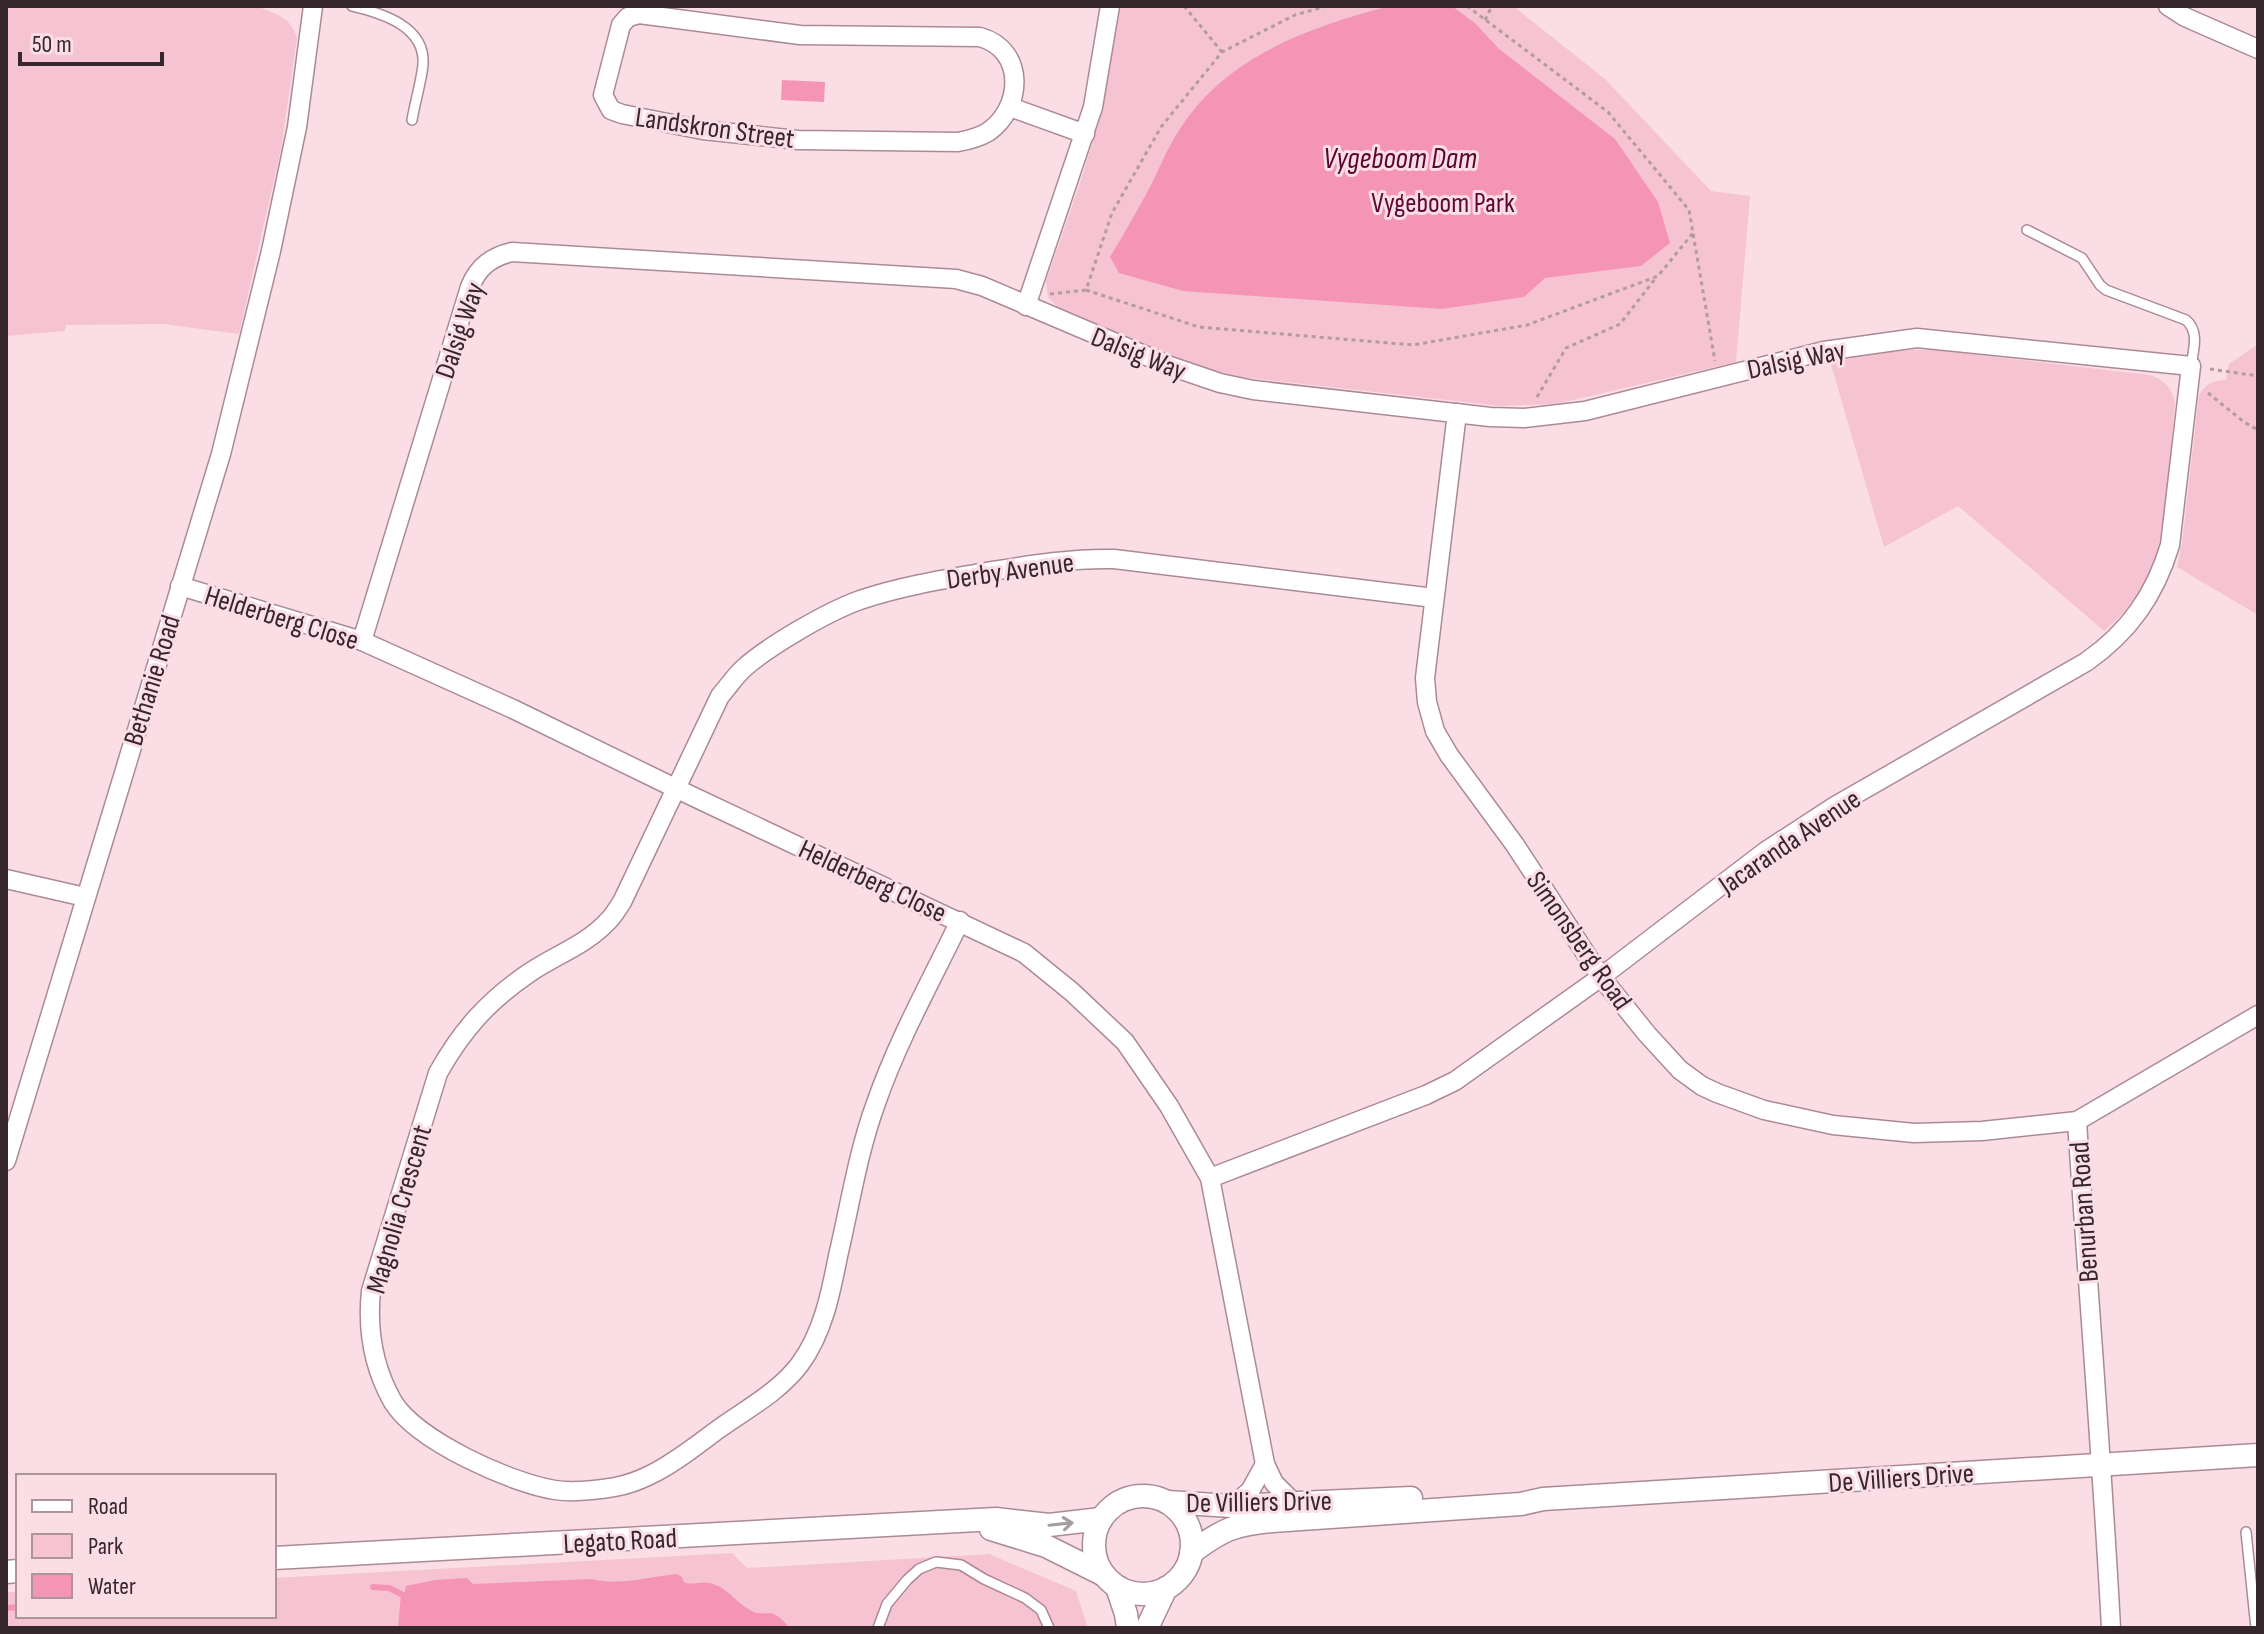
<svg xmlns="http://www.w3.org/2000/svg" width="2264" height="1634" viewBox="0 0 2264 1634" font-family="'Sofia Sans Condensed',sans-serif">
<style>
.green{fill:#f6c3d2}
.water{fill:#f595b5}
.lines{fill:none;stroke-linecap:round;stroke-linejoin:round}
.stream{stroke:#f595b5;stroke-width:6}
.service-casing{stroke:#ac8a94;stroke-width:12}
.minor-casing{stroke:#ac8a94;stroke-width:21}
.tertiary-casing{stroke:#ac8a94;stroke-width:25}
.path{stroke:#b49ba2;stroke-width:3;stroke-dasharray:4 4;stroke-linecap:butt}
.service{stroke:#fff;stroke-width:9}
.minor{stroke:#fff;stroke-width:18}
.tertiary{stroke:#fff;stroke-width:22}
.oneway{stroke:#a49ea0}
.labels{text-anchor:middle;stroke-width:6;stroke-linejoin:round;paint-order:stroke}
.street-label{font-size:28px;fill:#35272b;stroke:#fbdde6}
.park-label{font-size:28px;fill:#5d0831;stroke:#fbdde6}
.water-label{font-size:30px;font-style:italic;fill:#5a042f;stroke:#fbdde6}
</style>
<rect width="100%" height="100%" fill="#fbdde6"/>
<g class="green">
<path d="M 6,6 L 256,6 C 276,14 291,17 297,38 L 281,149 L 239,334 L 163,324 L 66,325 L 65,331 L 6,336 Z"/>
<polygon points="1120,6 1513,6 1605,79 1711,191 1750,196 1736,362 1556,404 1500,406 1241,377 1189,364 1056,306 1048,297 1046,281 1081,180 1102,111"/>
<path d="M 2255,346 L 2258,347 L 2258,615 L 2177,567 L 2182,544 L 2199,395 C 2206,384 2213,380 2226,380 L 2229,364 Z"/>
<path d="M 1911,350 L 1935,350 L 2149,375 C 2164,379 2173,389 2175,404 L 2162,540 C 2152,578 2134,606 2104,631 L 1958,506 L 1884,547 L 1830,361 L 1858,355 Z"/>
<polygon points="732,1553 747,1568 989,1554 1076,1591 1088,1628 6,1628 6,1592 18,1592 18,1616 274,1616 274,1578"/>
</g>
<g class="water">
<path d="M 1390,6 L 1452,6 L 1476,24 L 1498,48 L 1615,139 L 1658,202 L 1670,243 L 1641,266 L 1545,278 L 1524,297 L 1442,309 L 1183,291 L 1119,273 L 1110,257 C 1124,234 1137,211 1150,187 C 1159,169 1167,149 1178,132 C 1224,57 1309,27 1390,6 Z"/>
<polygon points="782,80 825,82 824,102 781,100"/>
<path d="M 677,1574 L 682,1577 L 684,1582 C 693,1586 699,1581 709,1583 C 728,1586 738,1607 757,1613 C 761,1614 765,1613 770,1613 C 779,1615 784,1621 789,1628 L 398,1628 L 401,1594 L 405,1592 L 406,1586 L 435,1580 L 467,1578 L 473,1584 L 592,1579 C 619,1586 649,1577 677,1574 Z"/>
</g>
<g class="lines">
<g class="stream">
<polyline points="373,1587 389,1588 401,1594"/>
<polyline points="6,1608 18,1607"/>
</g>
<g class="service-casing">
<g id="service">
<path d="M 352,6 C 381,13 426,26 423,65 C 421,83 415,102 412,120"/>
<path d="M 2027,230 L 2082,258 L 2100,285 L 2106,290 L 2186,320 C 2200,332 2193,351 2191,366"/>
<polyline points="2246,1532 2256,1628"/>
<polyline points="878,1628 887,1604 907,1580 919,1569 936,1562 961,1565 984,1579 1025,1598 1041,1610 1049,1628"/>
</g>
</g>
<g class="minor-casing">
<g id="minor">
<polyline points="2168,6 2185,17 2258,49"/>
<path d="M 639,14 L 800,35 L 980,37 C 1026,50 1023,108 988,132 C 978,138 969,140 958,142 L 798,140 L 703,130 L 622,114 L 611,110 L 603,95 L 621,25 L 628,17 Z"/>
<polyline points="1010,107 1085,134"/>
<polyline points="1026,306 1093,107 1110,6"/>
<polyline points="1457,413 1425,678 1427,702 1435,731 1449,755 1515,845 1601,977 1647,1034 1680,1070 1702,1086 1717,1093 1764,1110 1833,1125 1914,1133 1982,1131 2077,1121 2258,1015"/>
<polyline points="180,586 362,641 513,709 675,788 1024,953 1072,992 1125,1042 1169,1106 1210,1178 1265,1464 1274,1483 1294,1503"/>
<path d="M 362,641 L 470,287 C 478,267 491,257 512,252 L 956,279 L 982,286 L 1170,366 L 1220,383 L 1253,390 L 1490,417 L 1524,418 L 1585,411 L 1824,351 L 1917,338 L 2191,366 L 2170,545 C 2155,595 2129,632 2086,662 L 1835,806 L 1766,851 L 1601,977 L 1455,1081 L 1426,1095 L 1210,1178"/>
<polyline points="6,879 85,897"/>
<path d="M 960,921 C 931,981 898,1040 876,1103 C 858,1152 850,1205 838,1256 C 831,1292 823,1333 800,1364 C 780,1391 747,1409 720,1428 C 698,1444 675,1463 650,1475 C 640,1480 626,1485 615,1487 C 597,1490 574,1493 555,1490 C 511,1483 417,1441 393,1402 C 373,1367 367,1330 371,1291 L 438,1073 C 462,1030 488,1001 529,973 C 554,956 587,944 607,922 C 613,917 617,909 622,902 L 720,696 C 728,687 735,676 744,668 C 770,645 827,612 860,600 C 899,587 939,580 980,573 C 1024,566 1068,558 1114,559 L 1434,598"/>
<path d="M 2077,1121 C 2088,1290 2102,1459 2111,1628"/>
<polyline points="6,1161 221,454 271,251 297,127 313,6"/>
<polyline points="1232,1506 1250,1491 1265,1464"/>
</g>
</g>
<g class="tertiary-casing">
<g id="tertiary">
<circle cx="1143" cy="1545" r="49"/>
<polyline points="1167,1502 1232,1506 1411,1498"/>
<polyline points="991,1529 1046,1546 1104,1575"/>
<path d="M 1191,1553 C 1223,1529 1233,1525 1272,1521 L 1521,1504 L 1543,1499 L 2258,1455"/>
<polyline points="274,1558 996,1519 1049,1525 1101,1519"/>
<polyline points="6,1572 18,1571"/>
<polyline points="1117,1587 1126,1614 1128,1628"/>
<polyline points="1147,1628 1166,1588"/>
</g>
</g>
<g class="path">
<polyline points="1184,6 1222,52"/>
<polyline points="1327,6 1295,15 1222,52 1161,127 1112,213 1086,290 1199,327 1413,345 1527,325 1658,276 1693,233"/>
<polyline points="1467,6 1608,112 1689,210 1715,361"/>
<polyline points="1485,20 1492,6"/>
<polyline points="1050,294 1086,290"/>
<polyline points="2210,369 2258,376"/>
<polyline points="2208,393 2244,422 2258,430"/>
<polyline points="1537,397 1566,348 1620,324 1655,279"/>
</g>
<use href="#service" class="service"/>
<use href="#minor" class="minor"/>
<use href="#tertiary" class="tertiary"/>
</g>
<defs><path id="oneway-shaft" d="M-6 0H5M1.5-3L5.5 0L1.5 3" fill="none" stroke-width="1.6" stroke-linecap="round" stroke-linejoin="round" transform="scale(2)"/></defs>
<use class="oneway" href="#oneway-shaft" transform="translate(1061 1524) rotate(-6)"/>
<g class="labels">
<g class="street-label">
<text transform="translate(715 127) rotate(8)" y="10">Landskron Street</text>
<text transform="translate(459 330) rotate(-71)" y="10">Dalsig Way</text>
<text transform="translate(1139 353) rotate(22)" y="10">Dalsig Way</text>
<text transform="translate(1796 359) rotate(-12)" y="10">Dalsig Way</text>
<text transform="translate(1010 570) rotate(-8)" y="10">Derby Avenue</text>
<text transform="translate(282 617) rotate(17)" y="10">Helderberg Close</text>
<text transform="translate(151 680) rotate(-73)" y="10">Bethanie Road</text>
<text transform="translate(1789 841) rotate(-34)" y="10">Jacaranda Avenue</text>
<text transform="translate(873 880) rotate(25)" y="10">Helderberg Close</text>
<text transform="translate(1580 940) rotate(55)" y="10">Simonsberg Road</text>
<text transform="translate(398 1209) rotate(-74)" y="10">Magnolia Crescent</text>
<text transform="translate(2083 1212) rotate(-94)" y="10">Benurban Road</text>
<text transform="translate(1901 1477) rotate(-4)" y="10">De Villiers Drive</text>
<text transform="translate(1259 1501) rotate(-1)" y="10">De Villiers Drive</text>
<text transform="translate(620 1540) rotate(-3)" y="10">Legato Road</text>
</g>
<g class="park-label">
<text x="1443" y="212">Vygeboom Park</text>
</g>
<g class="water-label">
<text x="1400" y="168">Vygeboom Dam</text>
</g>
</g>
<rect width="2264" height="1634" fill="none" stroke="#35272b" stroke-width="16"/>
<rect x="16" y="1474" width="260" height="144" fill="#fbdde6" stroke="#ac949b" stroke-width="2"/>
<rect x="32" y="1500" width="40" height="12" fill="#ffffff" stroke="#ac949b" stroke-width="2"/>
<text x="88" y="1514" font-size="24" fill="#35272b">Road</text>
<rect x="32" y="1534" width="40" height="24" fill="#f6c3d2" stroke="#ac949b" stroke-width="2"/>
<text x="88" y="1554" font-size="24" fill="#35272b">Park</text>
<rect x="32" y="1574" width="40" height="24" fill="#f595b5" stroke="#ac949b" stroke-width="2"/>
<text x="88" y="1594" font-size="24" fill="#35272b">Water</text>
<path d="M20 52v12h142v-12" fill="none" stroke="#35272b" stroke-width="4"/>
<text x="32" y="52" font-size="24" fill="#35272b" stroke="#fbdde6" stroke-width="6" paint-order="stroke">50 m</text>
</svg>
